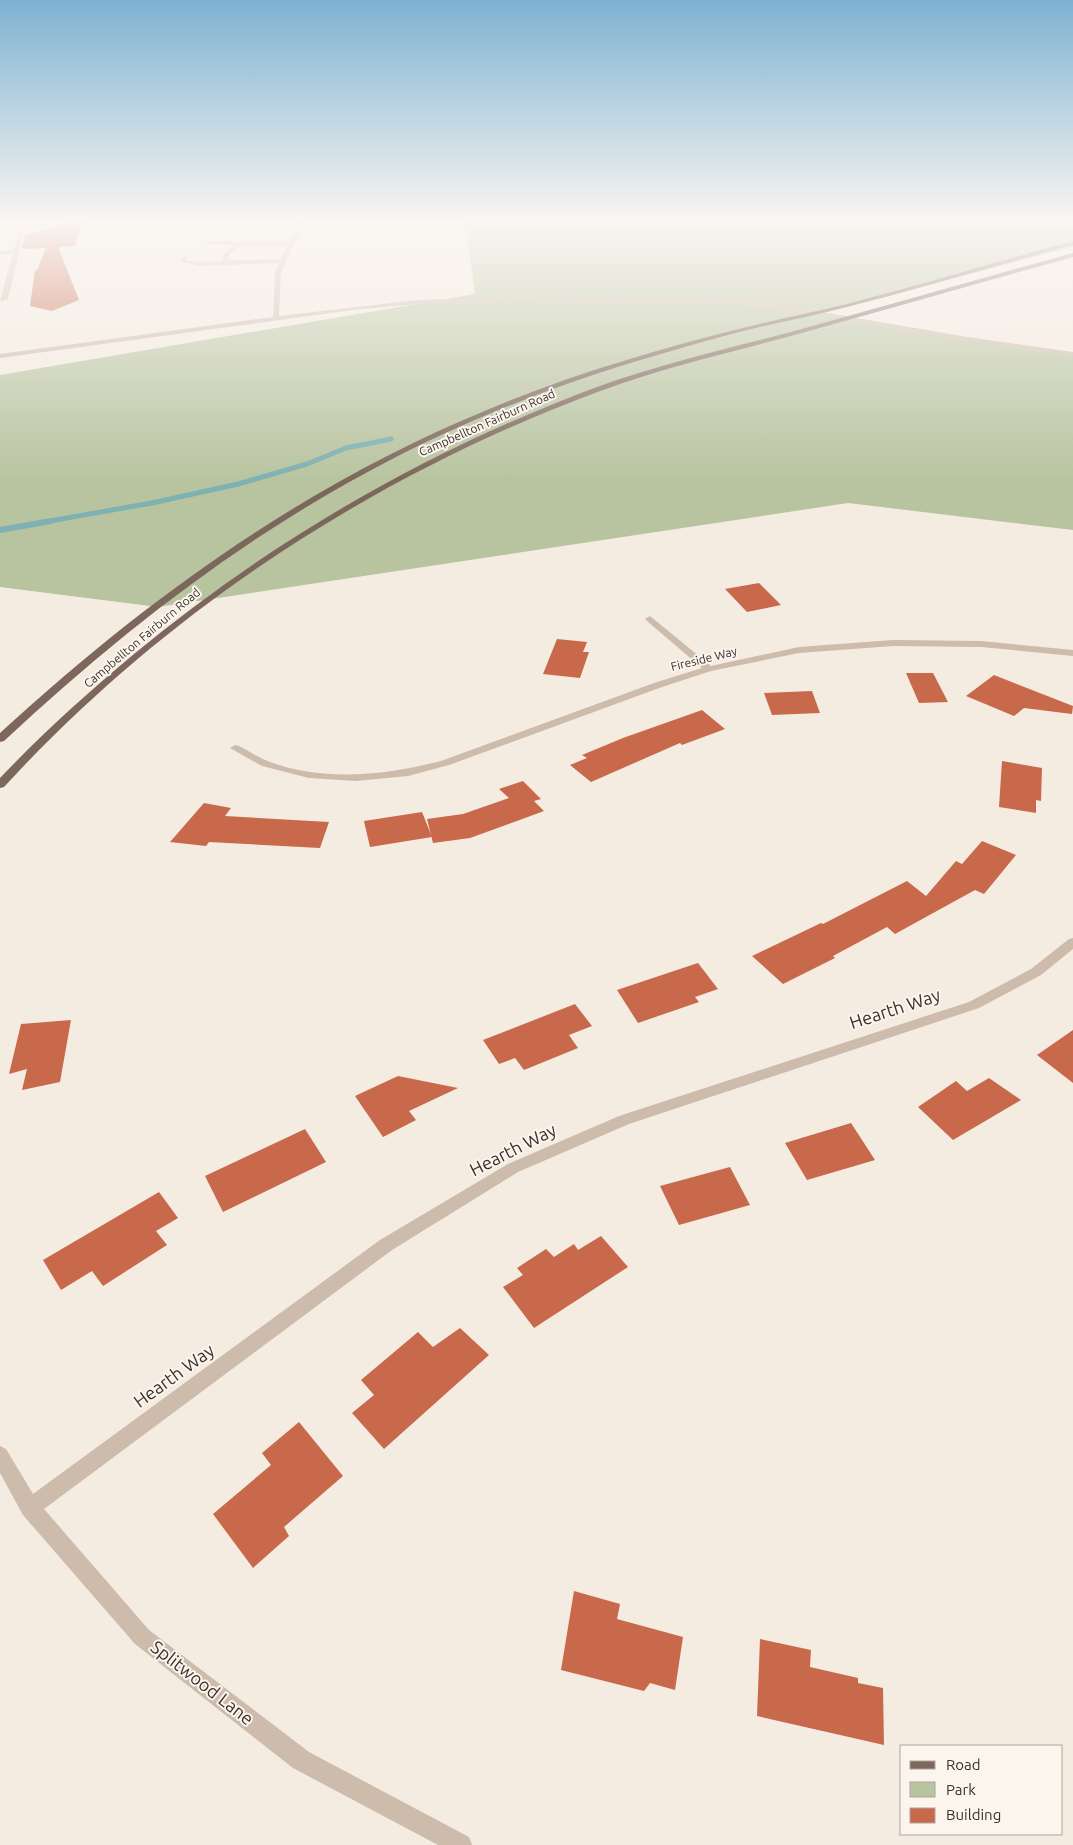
<svg xmlns="http://www.w3.org/2000/svg" width="1073" height="1845" viewBox="0 0 1073 1845" font-family="Ubuntu,sans-serif">
<style>
.green{fill:#b8c4a0}
.lines{fill:none;stroke-linecap:round;stroke-linejoin:round}
.stream-far1{stroke:#7fb0b2;stroke-width:5}
.stream{stroke:#7fb0b2;stroke-width:6}
.building{fill:#c8694b}
.minor{fill:#cdbbac;fill-rule:evenodd}
.major{fill:#7d675c;fill-rule:evenodd}
.labels{text-anchor:middle;stroke-width:4;stroke-linejoin:round;paint-order:stroke}
.far-street-label{font-size:12px;fill:#3b302b;stroke:#fbf5ee}
.near-street-label{font-size:18px;fill:#3b302b;stroke:#fbf5ee}
</style>
<rect width="100%" height="100%" fill="#f4ebe1"/>
<polygon class="green" points="465,221 1073,221 1073,247 822,312 1026,347 1073,353 1073,530 848,503 158,607 0,587 0,375 475,294"/>
<g class="lines">
<polyline class="stream-far1" points="44,522 152,503 238,484 307,464 346,448 391,439"/>
<polyline class="stream" points="0,530 51,521"/>
</g>
<g class="building">
<polygon points="76,221 82,221 75,246 58,247 79,300 52,311 30,306 35,270 37,270 46,248 22,249 25,235"/>
<polygon points="759,583 781,605 747,612 725,589"/>
<polygon points="557,639 587,642 583,652 589,652 580,678 543,674"/>
<polygon points="906,673 933,673 948,702 919,703"/>
<polygon points="994,675 1073,706 1072,714 1024,708 1014,716 966,696"/>
<polygon points="812,691 820,713 772,715 764,693"/>
<polygon points="702,710 725,729 682,745 680,743 591,782 570,765 587,758 582,755 623,738"/>
<polygon points="1002,761 1042,768 1041,801 1036,800 1036,813 999,807"/>
<polygon points="523,781 541,799 534,801 544,811 470,838 433,843 427,819 463,814 509,798 499,789"/>
<polygon points="204,803 231,808 225,816 329,822 320,848 209,842 206,846 170,842"/>
<polygon points="422,812 432,837 370,847 364,821"/>
<polygon points="982,841 1016,855 984,894 975,890 895,934 887,927 833,956 835,958 783,984 752,956 821,923 823,924 907,881 926,896 956,861 962,864"/>
<polygon points="698,963 718,989 695,997 699,1002 638,1023 617,990"/>
<polygon points="575,1004 592,1026 569,1035 578,1048 524,1070 515,1058 499,1064 483,1040"/>
<polygon points="71,1020 60,1082 22,1090 27,1069 9,1074 21,1024"/>
<polygon points="1073,1030 1073,1083 1037,1055"/>
<polygon points="398,1076 458,1088 409,1111 416,1120 383,1137 355,1096"/>
<polygon points="989,1078 1021,1100 953,1140 918,1107 956,1081 967,1091"/>
<polygon points="851,1123 875,1160 807,1180 785,1143"/>
<polygon points="305,1129 326,1162 223,1212 205,1176"/>
<polygon points="730,1167 750,1205 679,1225 660,1186"/>
<polygon points="159,1192 178,1218 156,1231 167,1245 103,1286 92,1271 61,1290 43,1260"/>
<polygon points="601,1236 628,1267 534,1328 503,1287 523,1275 517,1268 546,1249 554,1257 574,1244 578,1250"/>
<polygon points="460,1328 489,1355 384,1449 352,1413 374,1395 361,1380 418,1332 433,1347"/>
<polygon points="299,1422 343,1476 284,1527 289,1536 253,1568 213,1514 271,1465 262,1453"/>
<polygon points="574,1591 620,1604 617,1619 683,1637 675,1690 650,1683 644,1691 561,1670"/>
<polygon points="760,1639 811,1650 810,1667 858,1678 858,1683 883,1688 884,1745 757,1716"/>
</g>
<g class="lines">
<g class="minor">
<path d="M 301,223 L 305,224 L 297,237 L 281,272 L 279,316 L 417,300 L 518,297 L 737,300 L 816,311 L 932,332 L 1073,352 L 1073,356 L 932,336 L 816,315 L 737,304 L 518,301 L 417,304 L 353,310 L 0,358 L 0,354 L 273,317 L 275,272 L 280,263 L 198,266 L 180,261 L 184,256 L 187,258 L 186,260 L 198,262 L 224,261 L 222,259 L 225,253 L 234,245 L 205,244 L 207,241 L 289,242 ZM 240,246 L 287,246 L 281,259 L 232,260 L 228,258 L 229,254 Z"/>
<polygon points="21,230 24,232 8,299 0,302 13,253 0,255 0,251 14,250 18,232"/>
<path d="M 650,616 L 711,666 L 799,647 L 893,640 L 981,641 L 1073,650 L 1073,656 L 981,647 L 893,646 L 799,653 L 711,671 L 662,687 L 449,765 L 408,776 L 356,781 L 309,778 L 262,766 L 230,748 L 235,745 L 239,746 C 249,751 259,758 270,762 C 324,782 387,775 441,761 L 654,683 L 702,668 L 647,621 L 645,619 Z"/>
<polygon points="1073,938 1073,949 1041,975 979,1008 629,1124 518,1172 392,1250 44,1509 149,1630 309,1752 469,1837 472,1845 438,1845 293,1768 135,1644 23,1515 0,1473 0,1446 6,1449 33,1494 380,1240 508,1164 619,1116 969,1002 1031,969 1069,939"/>
</g>
<g class="major">
<path d="M 1073,241 L 1073,245 C 998,265 923,288 847,307 C 814,316 780,322 747,330 C 664,352 581,376 501,409 C 311,486 153,602 4,741 L 0,742 L 0,733 C 148,597 307,483 494,407 C 576,373 662,348 747,327 C 780,319 814,312 847,304 C 922,284 997,262 1073,241 Z"/>
<path d="M 1073,253 L 1073,257 C 979,283 885,310 791,336 C 728,353 665,367 603,390 C 377,473 167,609 4,787 L 0,788 L 0,778 C 42,734 87,693 134,654 C 273,539 428,450 597,387 C 660,364 726,349 791,332 C 885,306 979,279 1073,253 Z"/>
</g>
</g>
<linearGradient id="sky" x2="0" y2="1"><stop stop-color="#7eb2d2"/><stop offset="0.46" stop-color="#faf6f2"/><stop offset="1" stop-color="#faf6f2" stop-opacity="0"/></linearGradient>
<rect width="1073" height="480" fill="url(#sky)"/>
<g class="labels">
<g class="far-street-label">
<text transform="translate(487 423) rotate(-24)" y="4">Campbellton Fairburn Road</text>
<text transform="translate(142 638) rotate(-40)" y="4">Campbellton Fairburn Road</text>
<text transform="translate(704 659) rotate(-14)" y="4">Fireside Way</text>
</g>
<g class="near-street-label">
<text transform="translate(895 1009) rotate(-18)" y="6">Hearth Way</text>
<text transform="translate(513 1150) rotate(-27)" y="6">Hearth Way</text>
<text transform="translate(174 1376) rotate(-36)" y="6">Hearth Way</text>
<text transform="translate(202 1683) rotate(38)" y="6">Splitwood Lane</text>
</g>
</g>
<rect x="900" y="1745" width="162" height="90" fill="#fbf5ee" stroke="#aea6a0"/>
<rect x="910" y="1761" width="25" height="8" fill="#7d675c" stroke="#aea6a0"/>
<text x="946" y="1770" font-size="15" fill="#3b302b">Road</text>
<rect x="910" y="1782" width="25" height="15" fill="#b8c4a0" stroke="#aea6a0"/>
<text x="946" y="1795" font-size="15" fill="#3b302b">Park</text>
<rect x="910" y="1808" width="25" height="15" fill="#c8694b" stroke="#aea6a0"/>
<text x="946" y="1820" font-size="15" fill="#3b302b">Building</text>
</svg>
